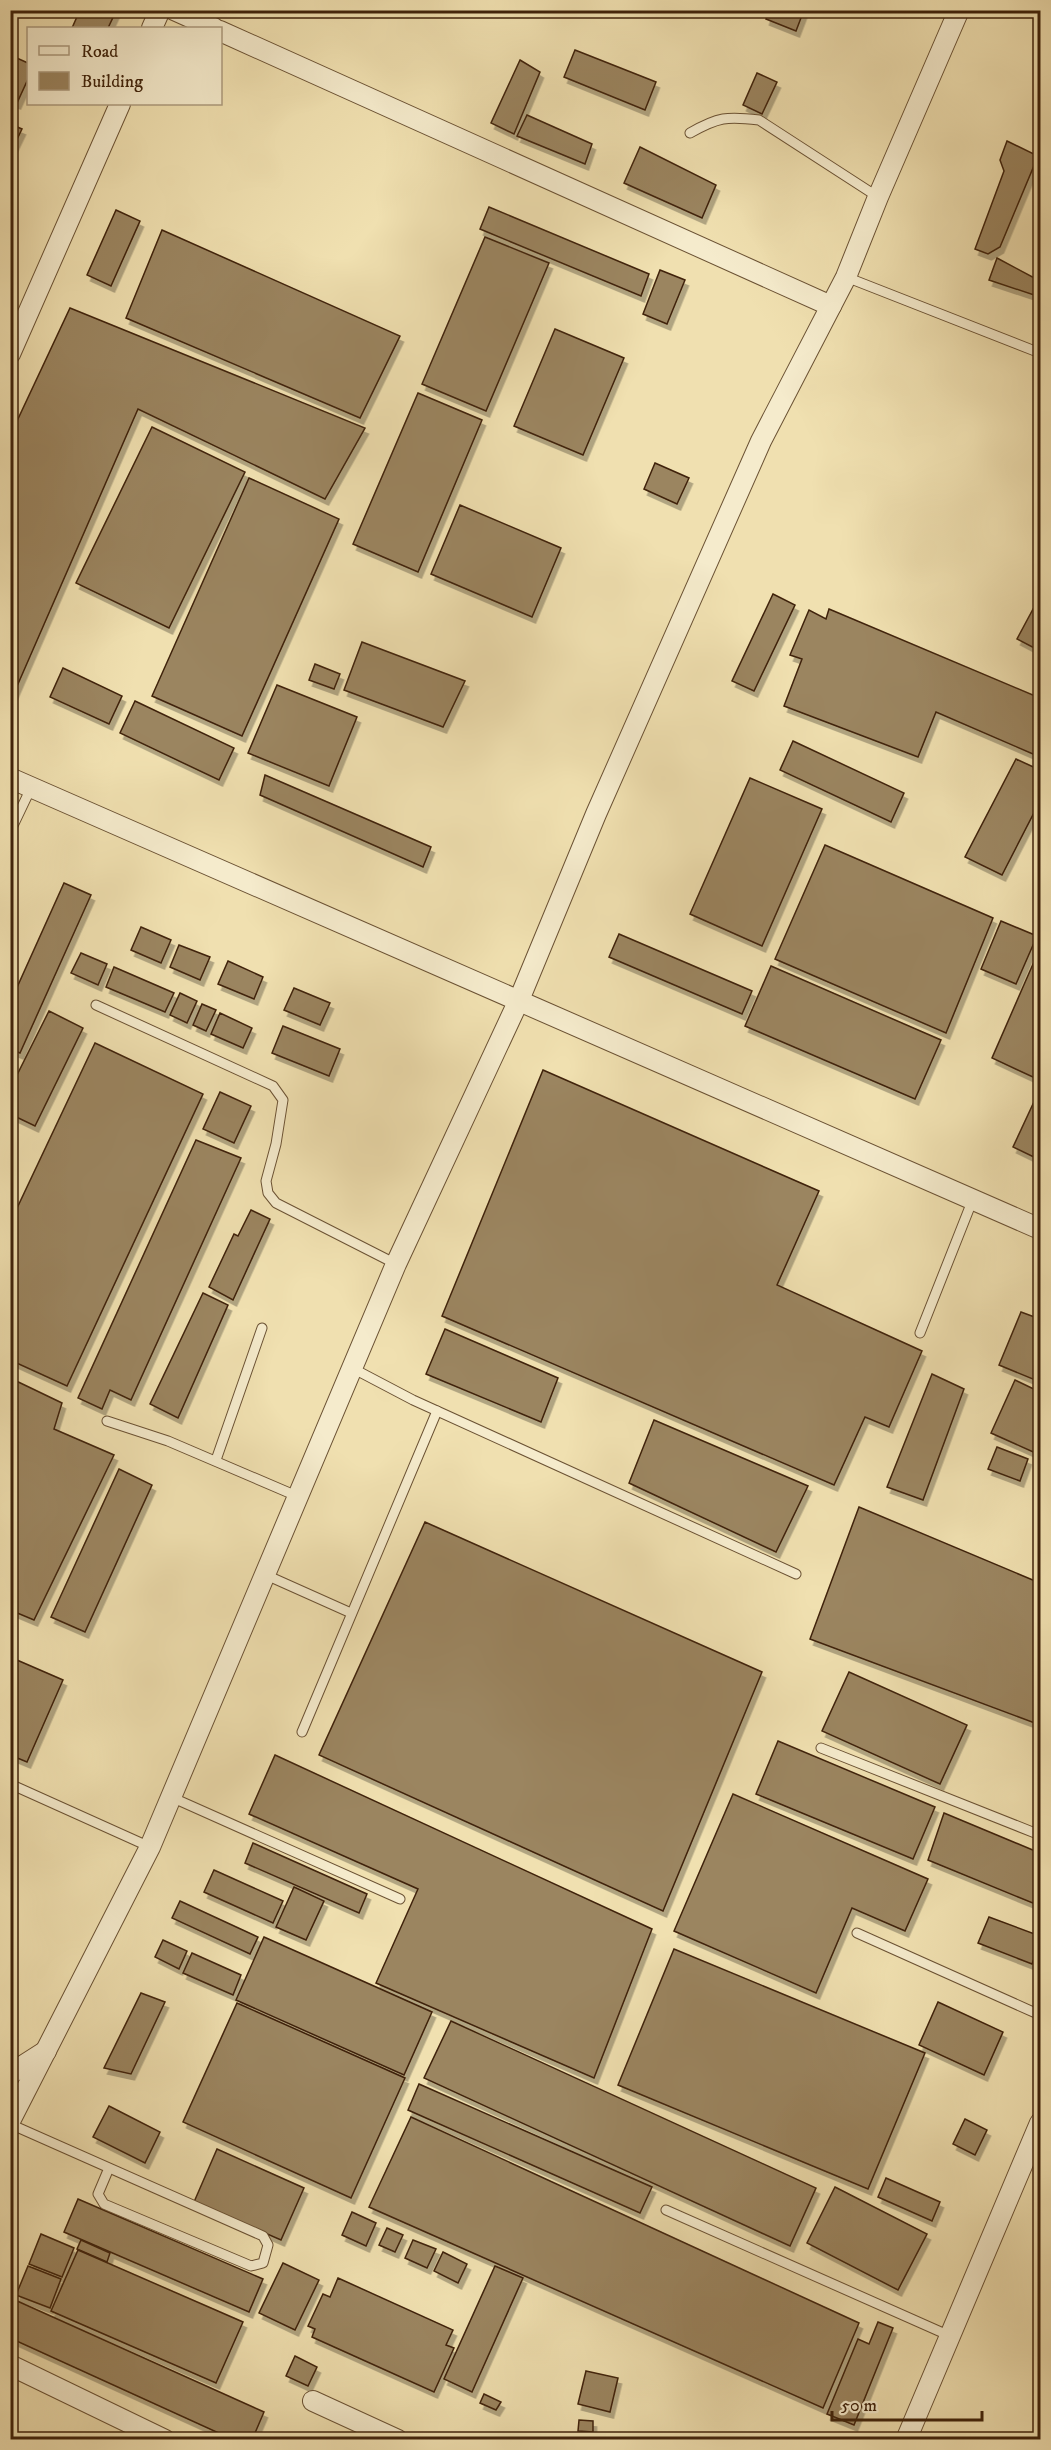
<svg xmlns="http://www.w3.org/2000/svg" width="1051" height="2450" viewBox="0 0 1051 2450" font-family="'IM FELL DW Pica',serif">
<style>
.building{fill:#9b8560;stroke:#3f220a;stroke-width:1.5;filter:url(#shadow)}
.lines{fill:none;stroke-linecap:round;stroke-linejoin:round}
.service-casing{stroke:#6b5234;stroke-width:11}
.minor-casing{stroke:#6b5234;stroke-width:22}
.service{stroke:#f5ebcc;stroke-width:9}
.minor{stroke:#f5ebcc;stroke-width:20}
</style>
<defs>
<filter id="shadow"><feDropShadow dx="3.5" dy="6" stdDeviation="0" flood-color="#0004"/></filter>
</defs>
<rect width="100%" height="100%" fill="#f0e0b0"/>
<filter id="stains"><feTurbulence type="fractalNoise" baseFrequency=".00333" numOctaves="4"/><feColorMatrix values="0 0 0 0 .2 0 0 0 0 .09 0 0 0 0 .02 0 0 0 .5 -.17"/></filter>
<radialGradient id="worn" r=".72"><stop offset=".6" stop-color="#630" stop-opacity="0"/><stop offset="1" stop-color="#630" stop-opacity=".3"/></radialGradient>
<g class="building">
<polygon points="80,10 116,10 116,11 108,28 72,28"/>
<polygon points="769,10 804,10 796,31 766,19"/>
<polygon points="575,50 656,82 645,110 564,77"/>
<polygon points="10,55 28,63 28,79 17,103 10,100"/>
<polygon points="520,60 540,72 514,134 491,123"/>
<polygon points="757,73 777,82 762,114 743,105"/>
<polygon points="527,115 592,144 585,164 517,136"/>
<polygon points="10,124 22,129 10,154"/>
<polygon points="1007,141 1038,156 1000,247 988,254 975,249 1004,171 1000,160"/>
<polygon points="640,147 716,185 702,218 624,183"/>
<polygon points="489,207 649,274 641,296 480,229"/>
<polygon points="116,210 140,221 111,286 87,275"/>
<polygon points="162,230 400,336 360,418 126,318"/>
<polygon points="485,237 549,263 486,411 422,384"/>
<polygon points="997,258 1040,281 1040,297 989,280"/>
<polygon points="660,270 685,280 667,324 643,314"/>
<polygon points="70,308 365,428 325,499 138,409 11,700 10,436"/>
<polygon points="555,329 624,358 583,455 514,426"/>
<polygon points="418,393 482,420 418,572 353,544"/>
<polygon points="152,427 245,472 169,628 76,583"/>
<polygon points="655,463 689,478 677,504 644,489"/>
<polygon points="249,478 339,519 242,736 152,696"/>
<polygon points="460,505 561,548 532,617 431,574"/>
<polygon points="773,594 795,605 754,691 732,681"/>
<polygon points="1040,596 1040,651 1017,639"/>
<polygon points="829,609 1040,698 1040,757 936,712 918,757 784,706 802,659 790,655 809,610 826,619"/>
<polygon points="362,642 465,681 443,727 344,690"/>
<polygon points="315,664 340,674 334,689 309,680"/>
<polygon points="63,668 122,696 109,724 50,697"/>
<polygon points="277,685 357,717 329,786 248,753"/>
<polygon points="135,701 234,748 219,780 120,733"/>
<polygon points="793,741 904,793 891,822 780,770"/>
<polygon points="1016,759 1040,770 1040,801 1002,875 965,857"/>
<polygon points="265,775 431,847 423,867 260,795"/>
<polygon points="750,778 822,809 762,946 690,914"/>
<polygon points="825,845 993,918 946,1033 775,959"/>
<polygon points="64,883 91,895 20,1053 10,1049 10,1003"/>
<polygon points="1001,921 1037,936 1016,984 981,969"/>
<polygon points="141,927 171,940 161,963 131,950"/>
<polygon points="619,934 752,991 742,1014 609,957"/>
<polygon points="179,945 210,957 200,980 170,967"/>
<polygon points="1040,948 1040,1065 1035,1078 992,1058"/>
<polygon points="81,953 107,964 98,985 71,973"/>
<polygon points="228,961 263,977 254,999 218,984"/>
<polygon points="771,966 941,1040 915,1099 745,1026"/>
<polygon points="114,967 174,993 165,1012 106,987"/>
<polygon points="294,988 330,1003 320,1025 284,1010"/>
<polygon points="180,993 197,1001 187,1023 170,1015"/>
<polygon points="202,1004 216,1010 206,1031 193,1025"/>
<polygon points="49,1011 83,1028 35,1126 10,1114 10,1089"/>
<polygon points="220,1013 252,1028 243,1048 211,1034"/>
<polygon points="283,1026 340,1049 329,1076 272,1053"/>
<polygon points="95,1043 203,1094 67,1386 10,1360 10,1223"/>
<polygon points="543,1070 819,1191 777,1285 922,1351 889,1427 865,1417 834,1485 442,1316"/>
<polygon points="1039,1091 1040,1092 1040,1160 1013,1147"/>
<polygon points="220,1092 251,1106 234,1143 203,1129"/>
<polygon points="196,1140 241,1158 131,1400 110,1390 102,1409 78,1398"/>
<polygon points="251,1210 270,1219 233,1300 209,1287 234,1234 238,1236"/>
<polygon points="203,1293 228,1305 178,1418 150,1404"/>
<polygon points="1021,1312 1040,1319 1040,1382 999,1365"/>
<polygon points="445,1329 558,1378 541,1422 426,1374"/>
<polygon points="932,1374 964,1389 923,1500 887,1487"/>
<polygon points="10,1378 62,1403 54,1429 114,1455 34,1620 10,1610"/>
<polygon points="1015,1380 1040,1392 1040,1455 991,1433"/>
<polygon points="654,1420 808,1486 776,1552 629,1483"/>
<polygon points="997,1447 1028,1459 1020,1481 988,1469"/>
<polygon points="119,1469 152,1485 85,1632 51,1617"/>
<polygon points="859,1507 1040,1583 1040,1725 810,1639"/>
<polygon points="425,1522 762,1672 663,1911 319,1755"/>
<polygon points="10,1657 63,1680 27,1762 10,1755"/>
<polygon points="849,1672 967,1725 940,1784 822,1731"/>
<polygon points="778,1741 935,1807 913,1859 756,1794"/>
<polygon points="275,1755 652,1929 594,2078 376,1983 418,1889 249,1814"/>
<polygon points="733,1794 928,1879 905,1931 852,1908 816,1993 674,1931"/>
<polygon points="944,1813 1040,1853 1040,1906 928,1860"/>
<polygon points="253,1843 367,1894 359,1913 245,1863"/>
<polygon points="214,1870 283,1901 273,1923 204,1892"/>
<polygon points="294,1887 324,1901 306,1940 276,1927"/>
<polygon points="180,1901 258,1937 250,1954 172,1918"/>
<polygon points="989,1917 1040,1936 1040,1943 1032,1964 978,1943"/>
<polygon points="264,1937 432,2012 404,2075 236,2000"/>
<polygon points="163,1940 187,1951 179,1969 155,1957"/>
<polygon points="674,1949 925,2053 868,2189 618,2085"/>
<polygon points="192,1953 241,1975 233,1995 183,1973"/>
<polygon points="141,1993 165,2002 131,2074 104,2068"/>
<polygon points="938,2002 1003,2032 984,2075 919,2045"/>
<polygon points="237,2003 405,2078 351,2198 183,2122"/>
<polygon points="451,2021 816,2188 790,2246 424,2078"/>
<polygon points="419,2084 652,2187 640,2213 408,2110"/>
<polygon points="109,2106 160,2132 145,2163 93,2137"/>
<polygon points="411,2117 859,2323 823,2408 369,2207"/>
<polygon points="965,2119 987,2130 975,2155 953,2144"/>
<polygon points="217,2149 304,2188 281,2240 194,2202"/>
<polygon points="886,2178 940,2202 932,2221 878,2197"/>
<polygon points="835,2187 927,2234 898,2290 807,2243"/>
<polygon points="78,2199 263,2279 249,2312 64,2232"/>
<polygon points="352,2212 376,2223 366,2246 342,2235"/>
<polygon points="387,2228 403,2235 395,2252 379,2245"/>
<polygon points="41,2234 74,2248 62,2277 29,2264"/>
<polygon points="81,2240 110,2253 107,2262 77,2249"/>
<polygon points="413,2240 436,2249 427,2268 405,2258"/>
<polygon points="78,2250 243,2322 216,2383 51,2311"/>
<polygon points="443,2252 467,2264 458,2283 434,2271"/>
<polygon points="283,2263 319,2280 295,2330 259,2313"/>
<polygon points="28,2266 61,2279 50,2308 16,2295"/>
<polygon points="495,2266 523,2278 472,2392 444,2379"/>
<polygon points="338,2278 453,2330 446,2345 454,2348 434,2392 312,2337 315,2329 308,2326 323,2294 330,2297"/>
<polygon points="15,2300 264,2412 252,2440 234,2440 10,2338 10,2310"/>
<polygon points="878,2322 893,2328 854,2425 827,2414 858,2339 869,2344"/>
<polygon points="295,2356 317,2367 308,2386 286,2376"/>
<polygon points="586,2371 618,2378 610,2412 578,2404"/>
<polygon points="484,2394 501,2402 496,2410 480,2403"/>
<polygon points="579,2420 593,2421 593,2432 578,2431"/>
</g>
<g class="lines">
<g class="service-casing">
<g id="service">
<path d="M 690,133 C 718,117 727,116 759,120 L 878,197"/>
<polyline points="846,277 1040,353"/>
<polyline points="10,832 31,788"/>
<polyline points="96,1005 273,1086 283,1100 276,1144 266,1181 268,1193 276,1203 396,1264"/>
<polyline points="920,1333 973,1199"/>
<polyline points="354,1369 413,1400 796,1574"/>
<polyline points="107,1421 168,1441 299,1497"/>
<polyline points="216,1460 262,1328"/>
<polyline points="266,1575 351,1613"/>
<polyline points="302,1732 437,1411"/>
<polyline points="821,1748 1040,1835"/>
<polyline points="10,1784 150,1847"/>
<polyline points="171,1797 400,1899"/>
<polyline points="857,1933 1040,2015"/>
<polyline points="10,2124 263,2236 268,2245 263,2263 251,2266 104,2204 98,2194 109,2168"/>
<polyline points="666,2210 950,2336"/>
</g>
</g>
<g class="minor-casing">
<g id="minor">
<polyline points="174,10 214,28"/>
<polyline points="152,28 160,10"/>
<polyline points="220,31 831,306"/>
<polyline points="10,354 120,104"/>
<polyline points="10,778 1040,1229"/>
<polyline points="10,2074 46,2051"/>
<polyline points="10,2121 150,1847 396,1264 519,1000 596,814 761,441 846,277 878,197 959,10"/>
<polyline points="10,2365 165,2440"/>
<polyline points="313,2401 398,2440"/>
<polyline points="906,2440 1040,2123"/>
</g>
</g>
<use href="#service" class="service"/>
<use href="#minor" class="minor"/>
</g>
<rect width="1051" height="2450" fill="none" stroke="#f0e0b0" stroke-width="36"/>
<rect x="12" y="12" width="1027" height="2426" fill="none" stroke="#3f220a" stroke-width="3"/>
<rect x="18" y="18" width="1015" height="2414" fill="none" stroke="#3f220a" stroke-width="1.5"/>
<rect x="27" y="27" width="195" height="78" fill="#f5ebcc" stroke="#ac9b7e" stroke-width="1.5"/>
<rect x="39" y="46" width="30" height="9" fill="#f5ebcc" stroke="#ac9b7e" stroke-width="1.5"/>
<text x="81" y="57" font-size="18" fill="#3f220a">Road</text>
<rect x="39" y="72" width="30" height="18" fill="#9b8560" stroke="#ac9b7e" stroke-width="1.5"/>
<text x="81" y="87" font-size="18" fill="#3f220a">Building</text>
<path d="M832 2411v9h150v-9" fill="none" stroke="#3f220a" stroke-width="3"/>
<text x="841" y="2411" font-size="18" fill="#3f220a" stroke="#f5ebcc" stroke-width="4.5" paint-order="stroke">50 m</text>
<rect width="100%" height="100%" filter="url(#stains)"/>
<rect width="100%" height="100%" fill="url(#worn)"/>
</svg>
